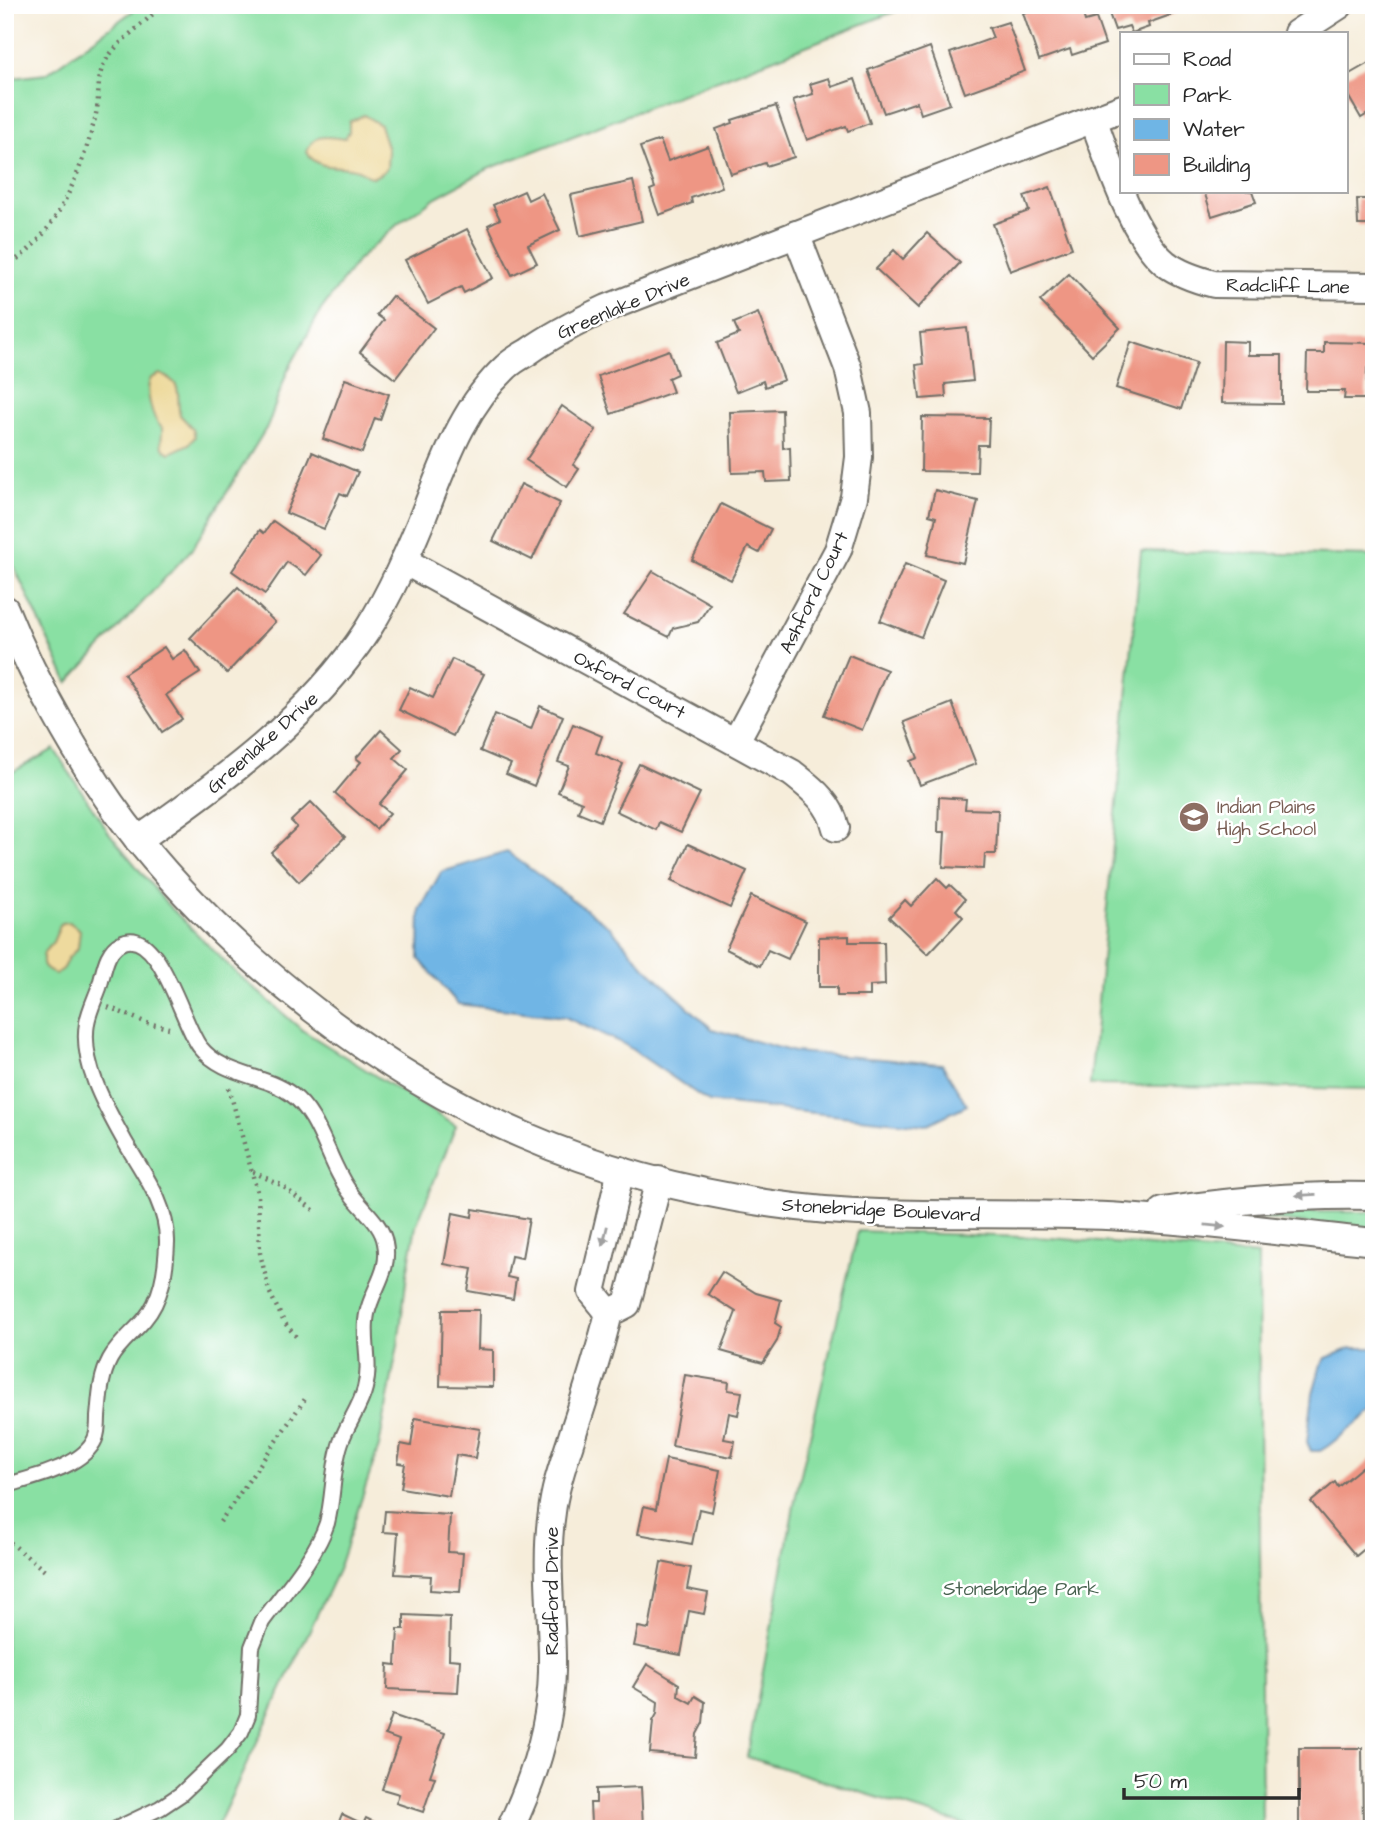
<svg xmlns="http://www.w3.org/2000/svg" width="1379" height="1834" viewBox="0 0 1379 1834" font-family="'Architects Daughter',sans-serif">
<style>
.green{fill:#89e0a3;stroke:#5a8667;stroke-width:2}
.sand{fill:#eeda9e;stroke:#8c8264;stroke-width:2}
.water{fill:#6fb5e5;stroke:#4d7088;stroke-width:2}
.building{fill:#ee9684}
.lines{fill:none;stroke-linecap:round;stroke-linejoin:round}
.lane-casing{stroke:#726f68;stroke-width:18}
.street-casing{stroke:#726f68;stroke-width:30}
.path{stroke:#726f68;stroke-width:4.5;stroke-dasharray:2 5;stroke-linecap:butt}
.lane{stroke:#fff;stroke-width:14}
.street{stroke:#fff;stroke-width:26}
.oneway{fill:#a0a0a0}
.labels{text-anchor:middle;stroke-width:5;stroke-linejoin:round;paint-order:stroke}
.street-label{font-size:19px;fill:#2b2b2b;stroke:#fff}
.education-label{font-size:19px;fill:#785e54;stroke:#fff;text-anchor:start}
.park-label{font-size:19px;fill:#47614f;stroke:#fff}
</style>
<rect width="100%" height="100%" fill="#fff"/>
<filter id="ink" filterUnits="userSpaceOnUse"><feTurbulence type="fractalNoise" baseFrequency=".0143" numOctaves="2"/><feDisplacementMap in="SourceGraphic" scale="14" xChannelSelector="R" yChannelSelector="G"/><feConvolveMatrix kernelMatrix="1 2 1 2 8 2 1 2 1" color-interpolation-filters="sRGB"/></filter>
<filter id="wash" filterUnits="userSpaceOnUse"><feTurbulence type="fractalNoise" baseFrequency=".00686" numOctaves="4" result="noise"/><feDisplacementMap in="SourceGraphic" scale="28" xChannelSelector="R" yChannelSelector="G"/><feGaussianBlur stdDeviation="1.57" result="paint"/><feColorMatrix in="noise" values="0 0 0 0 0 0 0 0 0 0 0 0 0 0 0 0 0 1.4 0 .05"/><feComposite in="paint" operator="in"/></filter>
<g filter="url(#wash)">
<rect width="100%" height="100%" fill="#f6edda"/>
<g class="green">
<polygon points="141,5 912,5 488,169 436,197 398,224 358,260 321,310 287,372 268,425 192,549 68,683 5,547 5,79 46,74"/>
<polygon points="1141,551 1374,556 1374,1089 1090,1085"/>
<polygon points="54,749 109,833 166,903 232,969 302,1030 456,1126 416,1226 407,1274 398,1345 379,1446 338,1570 216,1829 5,1829 5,776"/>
<polygon points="1210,1212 1374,1212 1374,1232"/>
<polygon points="858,1231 1051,1238 1258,1255 1262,1829 979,1829 747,1757 796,1495"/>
</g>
<g class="sand">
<path d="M 364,115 L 380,125 L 388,150 L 387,168 C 383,172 379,176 373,177 C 365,178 365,172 358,170 C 342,164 317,172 307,152 C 315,130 329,139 345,138 L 349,132 L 349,122 Z"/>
<path d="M 160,374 C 186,384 175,396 180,415 L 193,429 L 195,437 L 189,444 L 170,453 C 156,447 163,439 162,428 C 152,419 144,390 151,378 Z"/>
<path d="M 69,922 L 80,930 L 78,948 L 68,958 L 62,970 L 55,974 C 43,970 41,964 44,952 L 53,942 L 61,923 Z"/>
</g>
<g class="water">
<polygon points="507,852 610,927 644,966 712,1029 794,1052 942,1064 967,1105 926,1125 709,1102 624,1044 565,1017 458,1004 419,959 420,910 441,872"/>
<polygon points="1351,1348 1374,1348 1374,1410 1328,1446 1320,1451 1311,1451 1307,1442 1313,1393 1320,1368 1326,1358"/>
</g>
<g id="blocks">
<g class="building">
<polygon points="1046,5 1080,5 1085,21 1096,18 1105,44 1072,55 1070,49 1039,60 1023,13"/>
<polygon points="1106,5 1177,5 1179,12 1148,23 1149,27 1132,33 1129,26 1115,30"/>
<polygon points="1008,22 1025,71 965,93 950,53 993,38 989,28"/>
<polygon points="930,47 950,104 921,114 917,102 884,113 868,70"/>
<polygon points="1374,60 1374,110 1361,118 1346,92 1346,76"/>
<polygon points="829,78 832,87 855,79 870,123 848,131 846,126 807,140 793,100 813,94 810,84"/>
<polygon points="776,106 794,157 766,166 765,163 731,174 716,129 733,123 732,120"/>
<polygon points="660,140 668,161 708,146 722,187 691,198 692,203 659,215 650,190 655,188 640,147"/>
<polygon points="633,181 642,221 580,236 571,195"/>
<polygon points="1370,182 1374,182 1374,225 1358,225 1357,199 1371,199"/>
<polygon points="1050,187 1072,248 1010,271 993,224 1029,211 1024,196"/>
<polygon points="524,191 528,200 542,193 560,230 528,245 537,263 512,275 488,225 500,219 493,205"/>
<polygon points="1204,191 1252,191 1256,202 1212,216"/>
<polygon points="467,229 493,278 464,293 461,287 428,304 405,260"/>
<polygon points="927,233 960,263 918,308 876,269 894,250 903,259"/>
<polygon points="1069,274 1120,328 1092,355 1040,301"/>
<polygon points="392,296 434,328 395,379 360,352 384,320 377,315"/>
<polygon points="758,313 784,380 765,387 763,381 736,392 717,343 739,334 734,323"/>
<polygon points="967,328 973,381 945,384 946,397 920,399 916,365 923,364 920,333"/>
<polygon points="1223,341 1248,342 1248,355 1282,355 1282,404 1222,403"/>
<polygon points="1131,342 1196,363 1181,409 1116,388"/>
<polygon points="1324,342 1374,343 1374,368 1367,368 1366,399 1344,399 1345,391 1306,391 1307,353 1324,353"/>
<polygon points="669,350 677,374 668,378 673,392 611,414 598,376"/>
<polygon points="345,379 389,394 380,420 375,418 362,453 323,439"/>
<polygon points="562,406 596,430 573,465 579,469 567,487 526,460"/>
<polygon points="782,410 783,448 790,447 791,481 766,482 765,472 732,473 730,412"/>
<polygon points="922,417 989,418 988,445 978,445 977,472 921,471"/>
<polygon points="312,452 358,472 347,496 340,493 324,529 286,513"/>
<polygon points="521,484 560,503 532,560 493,541"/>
<polygon points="935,490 978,501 963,563 927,555 936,517 929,515"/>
<polygon points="721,504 771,529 759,553 748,547 731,580 692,560"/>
<polygon points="273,521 321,555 306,575 287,562 265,594 232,571 260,530 264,533"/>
<polygon points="905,564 944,580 921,637 880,621"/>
<polygon points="653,571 710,604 698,622 673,628 669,637 624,614"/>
<polygon points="238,587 275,622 227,673 190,638"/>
<polygon points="164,647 172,659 185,650 200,673 166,695 182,719 162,732 124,674"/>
<polygon points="849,655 887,670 862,730 824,715"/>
<polygon points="452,659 484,674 453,736 399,710 410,687 433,698"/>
<polygon points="952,703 976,764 920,785 910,761 918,758 904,722"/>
<polygon points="540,706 563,716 534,786 506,774 511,764 480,751 495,714 531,729"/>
<polygon points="573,724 602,736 596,753 623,764 600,821 578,812 582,802 558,792 569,766 558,762"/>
<polygon points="381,730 402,749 394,758 408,770 379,804 390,813 376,829 335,793 361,762 356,758"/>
<polygon points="639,764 700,793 681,832 659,822 656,830 616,811"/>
<polygon points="939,797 966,799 965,809 998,810 996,854 985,854 984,869 943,867 945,832 938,832"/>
<polygon points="311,802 345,837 299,882 271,852 297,827 291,821"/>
<polygon points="688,844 747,871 730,908 671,881"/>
<polygon points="937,878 947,888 950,885 965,899 956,910 963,917 928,954 889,917 905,900 911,906"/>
<polygon points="751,896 806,921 788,959 768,950 760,966 726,949"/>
<polygon points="849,936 849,942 884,942 885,985 870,986 870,996 837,996 837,987 819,987 819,937"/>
<polygon points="473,1209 529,1219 522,1258 511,1256 507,1277 516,1279 513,1299 468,1291 472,1269 444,1264 453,1213 472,1217"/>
<polygon points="722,1272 756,1293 781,1300 775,1323 781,1327 777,1341 763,1363 721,1351 736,1312 708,1294"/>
<polygon points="442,1310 479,1310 478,1349 493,1350 493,1387 440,1386"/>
<polygon points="685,1375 729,1382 728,1390 742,1392 738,1415 729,1413 724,1439 735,1441 732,1457 672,1446"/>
<polygon points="415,1418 480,1429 475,1458 456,1455 449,1496 401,1488 405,1464 398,1463 401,1444 411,1446"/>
<polygon points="1374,1457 1374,1541 1356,1556 1311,1502 1335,1482 1338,1487"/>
<polygon points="666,1459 720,1470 712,1512 699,1509 692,1544 638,1534 644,1506 656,1509"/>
<polygon points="385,1511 450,1515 448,1552 463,1553 460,1592 430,1590 431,1576 395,1574 398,1533 383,1532"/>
<polygon points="661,1562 691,1568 687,1589 708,1593 704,1614 689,1611 681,1655 634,1646 638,1627 649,1629"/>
<polygon points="404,1615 450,1617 449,1659 460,1660 458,1692 387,1689 388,1664 396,1665 398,1629 404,1629"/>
<polygon points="647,1664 679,1684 678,1696 691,1703 695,1696 705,1702 703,1723 697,1734 695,1757 650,1753 653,1721 657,1714 658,1702 633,1687"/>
<polygon points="392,1715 445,1733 430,1776 435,1777 423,1812 396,1803 399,1794 382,1789 399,1740 385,1735"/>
<polygon points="1299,1748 1362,1748 1363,1829 1299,1829"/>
<polygon points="641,1787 643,1826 647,1826 647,1829 579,1829 579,1824 591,1824 590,1803 596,1803 596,1789"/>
<polygon points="342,1814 363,1824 366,1818 389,1829 336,1829"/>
</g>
</g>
</g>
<g filter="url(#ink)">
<use href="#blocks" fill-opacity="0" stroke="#726f68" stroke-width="2"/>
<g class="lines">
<g class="lane-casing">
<path id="lane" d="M 5,1486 C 32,1477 83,1467 95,1439 C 98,1433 98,1424 98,1417 C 100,1397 100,1378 110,1359 C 118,1344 133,1333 144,1320 C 162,1299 166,1270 167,1243 C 168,1205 143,1173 125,1142 C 106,1108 80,1063 87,1023 C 89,1011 95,999 99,988 C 104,973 105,951 121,943 C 159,923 183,1027 200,1047 C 223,1076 264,1074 291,1094 C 322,1116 328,1165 352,1195 C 363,1210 382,1224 385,1243 C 391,1271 372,1289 367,1314 C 362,1338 372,1363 365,1388 C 361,1406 347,1424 341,1442 C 332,1468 334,1496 327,1523 C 316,1557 283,1593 262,1622 L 252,1647 L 248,1715 L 241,1732 L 228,1749 L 181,1794 L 160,1808 L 116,1829"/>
</g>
<g class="street-casing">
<g id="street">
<polyline points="1297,33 1340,5"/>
<path d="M 1093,119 C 1109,161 1131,234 1165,263 C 1178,273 1198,280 1214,284 L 1374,286"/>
<path d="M 404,561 L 792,773 C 812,789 830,802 836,828"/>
<path d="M 5,609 C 35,684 88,778 139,841 C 237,962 380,1073 523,1135 C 601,1169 689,1192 773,1204 C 889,1221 1007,1210 1123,1217 C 1206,1222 1290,1233 1374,1242"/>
<polyline points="736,741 838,550 854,497 859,457 858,413 848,368 796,234"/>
<path d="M 138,840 C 223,781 311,717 368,629 C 391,593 408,553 424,514 C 445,461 463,407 506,367 C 512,361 521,356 528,352 C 553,334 579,321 607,308 L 1122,108"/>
<path d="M 1163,1211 C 1235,1200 1301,1194 1374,1196"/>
<polyline points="609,1313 592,1292 621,1170"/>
<polyline points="609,1313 627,1304 659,1180"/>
<path d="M 510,1829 C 534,1779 551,1726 552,1671 C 553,1617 544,1565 552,1512 C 555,1484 566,1457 574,1430 C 587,1391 599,1353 609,1313"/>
</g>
</g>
<g class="path">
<path d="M 5,266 C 55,242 84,166 96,114 C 100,98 96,77 105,62 C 119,38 144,26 161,5"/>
<polyline points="108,1007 147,1023 169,1028"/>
<polyline points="229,1088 258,1195 260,1253 269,1291 284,1322 298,1339"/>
<polyline points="253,1172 281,1185 315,1211"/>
<polyline points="220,1522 305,1399"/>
<polyline points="5,1538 46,1572"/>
</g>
<use href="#lane" class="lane"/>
<use href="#street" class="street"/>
</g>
<defs><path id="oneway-solid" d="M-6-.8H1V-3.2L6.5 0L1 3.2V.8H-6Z" transform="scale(1.75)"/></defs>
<g class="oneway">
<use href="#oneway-solid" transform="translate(1306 1195) rotate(177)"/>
<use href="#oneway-solid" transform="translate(1215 1226) rotate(6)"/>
<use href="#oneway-solid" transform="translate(605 1236) rotate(103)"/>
</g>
</g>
<defs>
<g id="school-disc" transform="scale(1.575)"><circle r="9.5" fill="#8d6e63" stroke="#fff"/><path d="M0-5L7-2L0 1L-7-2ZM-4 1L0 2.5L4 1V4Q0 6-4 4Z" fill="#fff"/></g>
</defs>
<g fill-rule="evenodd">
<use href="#school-disc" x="1194" y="817"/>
</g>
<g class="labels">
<g class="street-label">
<text transform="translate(1288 285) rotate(1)" y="7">Radcliff Lane</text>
<text transform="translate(623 305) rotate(-23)" y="7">Greenlake Drive</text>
<text transform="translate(813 592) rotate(-64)" y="7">Ashford Court</text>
<text transform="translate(630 684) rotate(28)" y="7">Oxford Court</text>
<text transform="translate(262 742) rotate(-42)" y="7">Greenlake Drive</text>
<text transform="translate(881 1209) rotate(3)" y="7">Stonebridge Boulevard</text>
<text transform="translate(551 1591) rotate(-90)" y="7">Radford Drive</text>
</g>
<g class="education-label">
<text x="1217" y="813">Indian Plains<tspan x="1217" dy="22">High School</tspan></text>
</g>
<g class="park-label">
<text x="1021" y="1595">Stonebridge Park</text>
</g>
</g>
<rect width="1379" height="1834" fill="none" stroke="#fff" stroke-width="28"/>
<rect x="1120" y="32" width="228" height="161" fill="#ffffff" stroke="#aaaaaa" stroke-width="2"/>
<rect x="1134" y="54" width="35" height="10" fill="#ffffff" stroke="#aaaaaa" stroke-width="2"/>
<text x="1183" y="66" font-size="21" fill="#2b2b2b">Road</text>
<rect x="1134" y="84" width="35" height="21" fill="#89e0a3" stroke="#aaaaaa" stroke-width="2"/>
<text x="1183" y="102" font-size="21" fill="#2b2b2b">Park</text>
<rect x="1134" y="119" width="35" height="21" fill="#6fb5e5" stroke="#aaaaaa" stroke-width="2"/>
<text x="1183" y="136" font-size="21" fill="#2b2b2b">Water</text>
<rect x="1134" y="154" width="35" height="21" fill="#ee9684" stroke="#aaaaaa" stroke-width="2"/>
<text x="1183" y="172" font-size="21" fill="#2b2b2b">Building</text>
<path d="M1124 1788v10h175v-10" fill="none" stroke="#2b2b2b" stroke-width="3.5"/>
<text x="1134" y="1788" font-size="21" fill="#2b2b2b" stroke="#ffffff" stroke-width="5" paint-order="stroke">50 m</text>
</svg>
